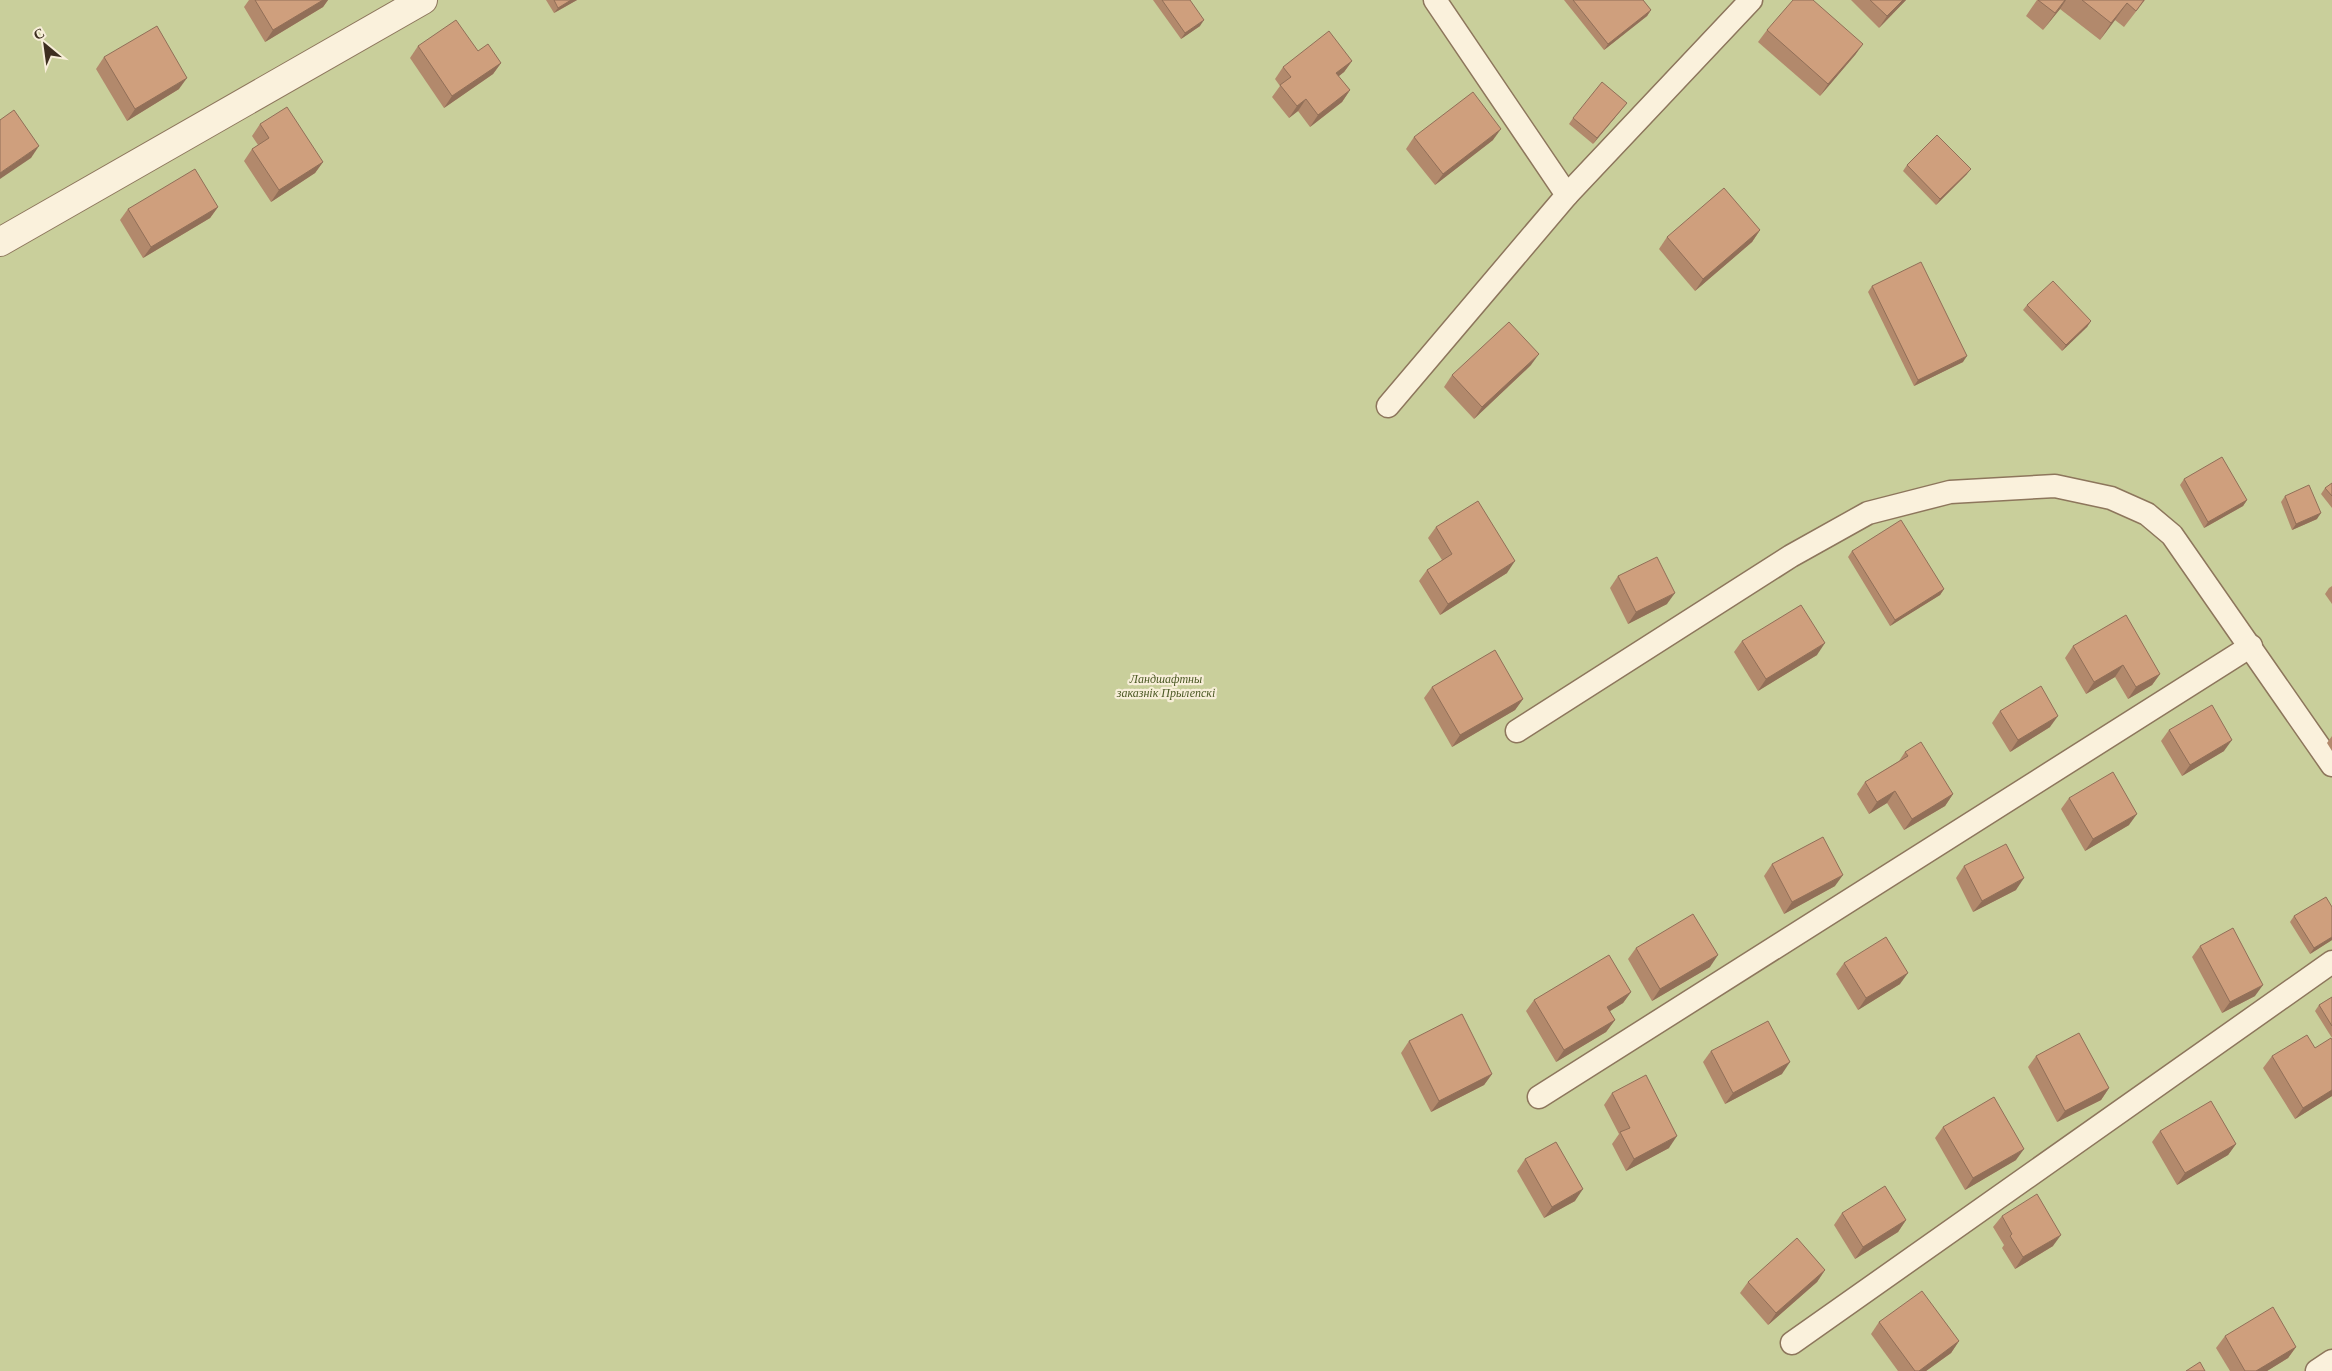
<svg xmlns="http://www.w3.org/2000/svg" width="2332" height="1371" viewBox="0 0 2332 1371" font-family="Georgia,serif">
<style>
.green{fill:#c9cf9b}
.lines{fill:none;stroke-linecap:round;stroke-linejoin:round}
.lane-casing{stroke:#8d765c;stroke-width:25}
.street-casing{stroke:#8d765c;stroke-width:30}
.lane{stroke:#faf1dc;stroke-width:22}
.street{stroke:#faf1dc;stroke-width:28}
.wall{fill:#b2896c}
.shaded-wall{fill:#916f58}
.building{fill:#cf9f7d;stroke:#916f58}
.labels{text-anchor:middle;stroke-width:4.5;stroke-linejoin:round;paint-order:stroke}
.park-label{font-size:12px;font-style:italic;fill:#4d5a26;stroke:#f7eed8}
</style>
<rect width="100%" height="100%" fill="#f0e4c8"/>
<rect class="green" x="0" y="0" width="2332" height="1371"/>
<g class="lines">
<g class="lane-casing">
<g id="lane">
<polyline points="1567,195 1751,0"/>
<polyline points="1388,406 1567,195 1435,0"/>
<polyline points="1517,731 1791,556 1868,513 1950,492 2055,486 2111,498 2147,514 2172,535 2332,765"/>
<polyline points="1539,1097 2251,646"/>
<polyline points="1792,1343 2332,962"/>
<polyline points="2317,1371 2332,1361"/>
</g>
</g>
<g class="street-casing">
<polyline id="street" points="0,242 423,0"/>
</g>
<use href="#lane" class="lane"/>
<use href="#street" class="street"/>
</g>
<g class="wall">
<polygon points="249,0 328,0 323,7 265,42 244,7"/>
<polygon points="546,0 577,0 554,13"/>
<polygon points="1153,0 1190,0 1200,26 1181,39"/>
<polygon points="1564,0 1643,0 1651,10 1647,16 1604,50"/>
<polygon points="1851,0 1906,0 1879,28"/>
<polygon points="2037,0 2145,0 2124,27 2115,20 2100,40 2060,9 2043,30 2026,16"/>
<polygon points="1767,30 1863,44 1855,55 1820,96 1758,42"/>
<polygon points="418,46 478,51 501,63 493,74 444,108 410,58"/>
<polygon points="104,57 179,89 127,121 96,69"/>
<polygon points="1352,61 1344,72 1338,76 1350,90 1342,102 1310,127 1298,111 1289,118 1272,97 1280,86 1275,79 1283,67"/>
<polygon points="1627,103 1593,144 1569,124 1573,118"/>
<polygon points="260,124 323,162 315,173 271,202 244,161 252,149 258,145 252,136"/>
<polygon points="1414,137 1493,140 1435,185 1406,149"/>
<polygon points="1907,165 1967,174 1936,205 1903,171"/>
<polygon points="218,207 210,218 143,258 120,220 128,209"/>
<polygon points="1760,230 1752,242 1695,291 1659,249 1667,237"/>
<polygon points="1872,286 1963,362 1914,386 1868,292"/>
<polygon points="2027,305 2091,321 2087,327 2062,351 2023,310"/>
<polygon points="1531,365 1474,419 1444,387 1452,375"/>
<polygon points="2184,479 2247,500 2243,506 2204,528 2180,485"/>
<polygon points="2332,483 2332,508 2321,494 2325,488"/>
<polygon points="2285,496 2317,519 2292,530 2281,502"/>
<polygon points="1436,527 1507,573 1440,615 1419,581 1427,570 1442,560 1428,538"/>
<polygon points="1852,551 1944,589 1940,595 1890,626 1848,557"/>
<polygon points="1618,576 1667,604 1628,624 1610,588"/>
<polygon points="2332,586 2332,604 2325,594 2329,588"/>
<polygon points="1742,641 1817,655 1758,691 1734,652"/>
<polygon points="2073,646 2160,674 2152,685 2128,699 2115,677 2086,694 2065,658"/>
<polygon points="1432,687 1523,699 1515,710 1452,747 1424,698"/>
<polygon points="2000,711 2050,727 2010,752 1992,723"/>
<polygon points="2169,730 2224,751 2182,776 2161,741"/>
<polygon points="2332,736 2332,751 2327,743"/>
<polygon points="1905,752 1953,794 1945,806 1904,830 1887,803 1869,814 1857,794 1865,782 1899,761"/>
<polygon points="2069,798 2129,825 2085,851 2061,809"/>
<polygon points="1772,864 1835,886 1784,914 1764,876"/>
<polygon points="1964,866 2016,890 1973,912 1956,878"/>
<polygon points="2294,916 2332,940 2310,954 2290,922"/>
<polygon points="2200,946 2255,996 2222,1013 2192,957"/>
<polygon points="1636,948 1710,967 1652,1001 1628,959"/>
<polygon points="1844,963 1900,984 1858,1010 1836,974"/>
<polygon points="1631,992 1623,1003 1610,1011 1615,1020 1606,1032 1556,1062 1526,1011 1534,1000"/>
<polygon points="2332,997 2332,1038 2315,1011 2319,1005"/>
<polygon points="2332,1040 2332,1096 2295,1119 2263,1068 2272,1056 2315,1048"/>
<polygon points="1409,1041 1492,1074 1484,1085 1431,1112 1401,1053"/>
<polygon points="1711,1051 1782,1074 1725,1104 1703,1062"/>
<polygon points="2036,1056 2109,1088 2101,1100 2057,1122 2028,1067"/>
<polygon points="1612,1093 1669,1148 1626,1171 1612,1144 1619,1134 1604,1105"/>
<polygon points="1943,1127 2016,1160 1965,1190 1935,1138"/>
<polygon points="2160,1131 2236,1144 2228,1155 2177,1185 2152,1142"/>
<polygon points="1525,1159 1575,1201 1544,1218 1517,1171"/>
<polygon points="1842,1213 1906,1220 1898,1232 1855,1259 1834,1225"/>
<polygon points="2002,1216 2053,1246 2015,1269 2002,1248 2004,1245 1993,1227"/>
<polygon points="1825,1270 1817,1282 1768,1325 1740,1293 1748,1282"/>
<polygon points="1879,1322 1959,1341 1951,1353 1926,1371 1898,1371 1871,1334"/>
<polygon points="2225,1336 2296,1347 2288,1358 2267,1371 2230,1371 2216,1348"/>
</g>
<g class="shaded-wall">
<polygon points="323,0 328,0 323,7 265,42 273,30"/>
<polygon points="571,0 577,0 554,13 558,8"/>
<polygon points="1903,0 1906,0 1879,28 1887,16"/>
<polygon points="2065,0 2066,0 2060,9 2043,30"/>
<polygon points="2127,3 2115,20 2100,40 2111,23"/>
<polygon points="1651,10 1647,16 1604,50 1608,44"/>
<polygon points="1204,20 1200,26 1181,39 1185,33"/>
<polygon points="1863,44 1855,55 1820,96 1828,84"/>
<polygon points="1352,61 1344,72 1328,85 1336,73"/>
<polygon points="501,63 493,74 444,108 452,96"/>
<polygon points="187,78 179,89 127,121 135,109"/>
<polygon points="1350,90 1342,102 1310,127 1318,115"/>
<polygon points="1306,99 1298,111 1289,118 1297,106"/>
<polygon points="1627,103 1623,108 1593,144 1597,138"/>
<polygon points="1501,129 1493,140 1435,185 1443,174"/>
<polygon points="39,146 31,158 0,179 0,173"/>
<polygon points="323,162 315,173 271,202 279,190"/>
<polygon points="1971,169 1967,174 1936,205 1940,199"/>
<polygon points="218,207 210,218 143,258 151,247"/>
<polygon points="1760,230 1752,242 1695,291 1703,279"/>
<polygon points="2091,321 2087,327 2062,351 2066,345"/>
<polygon points="1539,354 1531,365 1474,419 1482,407"/>
<polygon points="1967,356 1963,362 1914,386 1918,380"/>
<polygon points="2247,500 2243,506 2204,528 2208,522"/>
<polygon points="2321,513 2317,519 2292,530 2296,524"/>
<polygon points="1515,561 1507,573 1440,615 1448,604"/>
<polygon points="1944,589 1940,595 1890,626 1895,620"/>
<polygon points="1675,593 1667,604 1628,624 1636,612"/>
<polygon points="1825,643 1817,655 1758,691 1766,679"/>
<polygon points="2123,665 2115,677 2086,694 2094,682"/>
<polygon points="2160,674 2152,685 2128,699 2136,687"/>
<polygon points="1523,699 1515,710 1452,747 1460,735"/>
<polygon points="2058,716 2050,727 2010,752 2018,740"/>
<polygon points="2232,740 2224,751 2182,776 2190,765"/>
<polygon points="1895,791 1887,803 1869,814 1877,802"/>
<polygon points="1953,794 1945,806 1904,830 1912,819"/>
<polygon points="2137,814 2129,825 2085,851 2093,839"/>
<polygon points="1843,875 1835,886 1784,914 1792,902"/>
<polygon points="2024,878 2016,890 1973,912 1982,901"/>
<polygon points="2332,937 2332,940 2310,954 2314,948"/>
<polygon points="1718,955 1710,967 1652,1001 1660,989"/>
<polygon points="1908,973 1900,984 1858,1010 1866,998"/>
<polygon points="2263,985 2255,996 2222,1013 2230,1002"/>
<polygon points="1631,992 1623,1003 1599,1018 1607,1007"/>
<polygon points="1615,1020 1606,1032 1556,1062 1564,1050"/>
<polygon points="1790,1062 1782,1074 1725,1104 1733,1093"/>
<polygon points="1492,1074 1484,1085 1431,1112 1439,1101"/>
<polygon points="2109,1088 2101,1100 2057,1122 2065,1111"/>
<polygon points="2332,1090 2332,1096 2295,1119 2303,1108"/>
<polygon points="1677,1136 1669,1148 1626,1171 1634,1159"/>
<polygon points="2236,1144 2228,1155 2177,1185 2185,1173"/>
<polygon points="2024,1149 2016,1160 1965,1190 1973,1178"/>
<polygon points="1583,1189 1575,1201 1544,1218 1552,1207"/>
<polygon points="1906,1220 1898,1232 1855,1259 1863,1247"/>
<polygon points="2061,1235 2053,1246 2015,1269 2023,1257"/>
<polygon points="1825,1270 1817,1282 1768,1325 1776,1313"/>
<polygon points="1959,1341 1951,1353 1926,1371 1919,1371"/>
<polygon points="2296,1347 2288,1358 2267,1371 2256,1371"/>
</g>
<g class="building">
<polygon points="255,0 323,0 273,30"/>
<polygon points="554,0 571,0 558,8"/>
<polygon points="1162,0 1190,0 1204,20 1185,33"/>
<polygon points="1573,0 1643,0 1651,10 1608,44"/>
<polygon points="1793,0 1813,0 1863,44 1828,84 1767,30"/>
<polygon points="1870,0 1903,0 1887,16"/>
<polygon points="2038,0 2065,0 2055,13"/>
<polygon points="2082,0 2144,0 2136,11 2127,3 2111,23"/>
<polygon points="456,20 478,51 488,44 501,63 452,96 418,46"/>
<polygon points="157,26 187,78 135,109 104,57"/>
<polygon points="1329,31 1352,61 1336,73 1350,90 1318,115 1306,99 1297,106 1280,85 1291,77 1283,67"/>
<polygon points="1602,82 1627,103 1597,138 1573,118"/>
<polygon points="1473,92 1501,129 1443,174 1414,137"/>
<polygon points="287,107 323,162 279,190 252,149 269,138 260,124"/>
<polygon points="14,110 39,146 0,173 0,120"/>
<polygon points="1937,135 1971,169 1940,199 1907,165"/>
<polygon points="195,169 218,207 151,247 128,209"/>
<polygon points="1724,188 1760,230 1703,279 1667,237"/>
<polygon points="1921,262 1967,356 1918,380 1872,286"/>
<polygon points="2053,281 2091,321 2066,345 2027,305"/>
<polygon points="1509,322 1539,354 1482,407 1452,375"/>
<polygon points="2222,457 2247,500 2208,522 2184,479"/>
<polygon points="2332,483 2332,496 2325,488"/>
<polygon points="2309,485 2321,513 2296,524 2285,496"/>
<polygon points="1478,501 1515,561 1448,604 1427,570 1452,554 1436,527"/>
<polygon points="1901,520 1944,589 1895,620 1852,551"/>
<polygon points="1657,557 1675,593 1636,612 1618,576"/>
<polygon points="1801,605 1825,643 1766,679 1742,641"/>
<polygon points="2126,615 2160,674 2136,687 2123,665 2094,682 2073,646"/>
<polygon points="1495,650 1523,699 1460,735 1432,687"/>
<polygon points="2041,686 2058,716 2018,740 2000,711"/>
<polygon points="2212,705 2232,740 2190,765 2169,730"/>
<polygon points="1921,742 1953,794 1912,819 1895,791 1877,802 1865,782 1908,756 1905,752"/>
<polygon points="2113,772 2137,814 2093,839 2069,798"/>
<polygon points="1823,837 1843,875 1792,902 1772,864"/>
<polygon points="2006,844 2024,878 1982,901 1964,866"/>
<polygon points="2326,897 2332,907 2332,937 2314,948 2294,916"/>
<polygon points="1693,914 1718,955 1660,989 1636,948"/>
<polygon points="2233,928 2263,985 2230,1002 2200,946"/>
<polygon points="1886,937 1908,973 1866,998 1844,963"/>
<polygon points="1609,955 1631,992 1607,1007 1615,1020 1564,1050 1534,1000"/>
<polygon points="2332,997 2332,1026 2319,1005"/>
<polygon points="1462,1014 1492,1074 1439,1101 1409,1041"/>
<polygon points="1768,1021 1790,1062 1733,1093 1711,1051"/>
<polygon points="2079,1033 2109,1088 2065,1111 2036,1056"/>
<polygon points="2307,1035 2315,1048 2331,1038 2332,1040 2332,1090 2303,1108 2272,1056"/>
<polygon points="1646,1075 1677,1136 1634,1159 1620,1132 1630,1128 1612,1093"/>
<polygon points="1994,1097 2024,1149 1973,1178 1943,1127"/>
<polygon points="2211,1101 2236,1144 2185,1173 2160,1131"/>
<polygon points="1556,1142 1583,1189 1552,1207 1525,1159"/>
<polygon points="1885,1186 1906,1220 1863,1247 1842,1213"/>
<polygon points="2037,1194 2061,1235 2023,1257 2010,1236 2012,1234 2002,1216"/>
<polygon points="1797,1238 1825,1270 1776,1313 1748,1282"/>
<polygon points="1922,1291 1959,1341 1919,1371 1915,1371 1879,1322"/>
<polygon points="2273,1307 2296,1347 2256,1371 2245,1371 2225,1336"/>
<polygon points="2200,1362 2205,1371 2186,1371"/>
</g>
<g class="labels">
<g class="park-label">
<text x="1166" y="683">Ландшафтны<tspan x="1166" dy="14">заказнік Прылепскі</tspan></text>
</g>
</g>
<g transform="translate(45 45) rotate(331)" stroke="#f7eed8" stroke-width="4" paint-order="stroke">
<path d="M0-4L9 19L0 12L-9 19Z" fill="#3d2e20"/>
<text y="-8" font-size="14" font-weight="bold" text-anchor="middle" fill="#3d2e20">С</text>
</g>
</svg>
